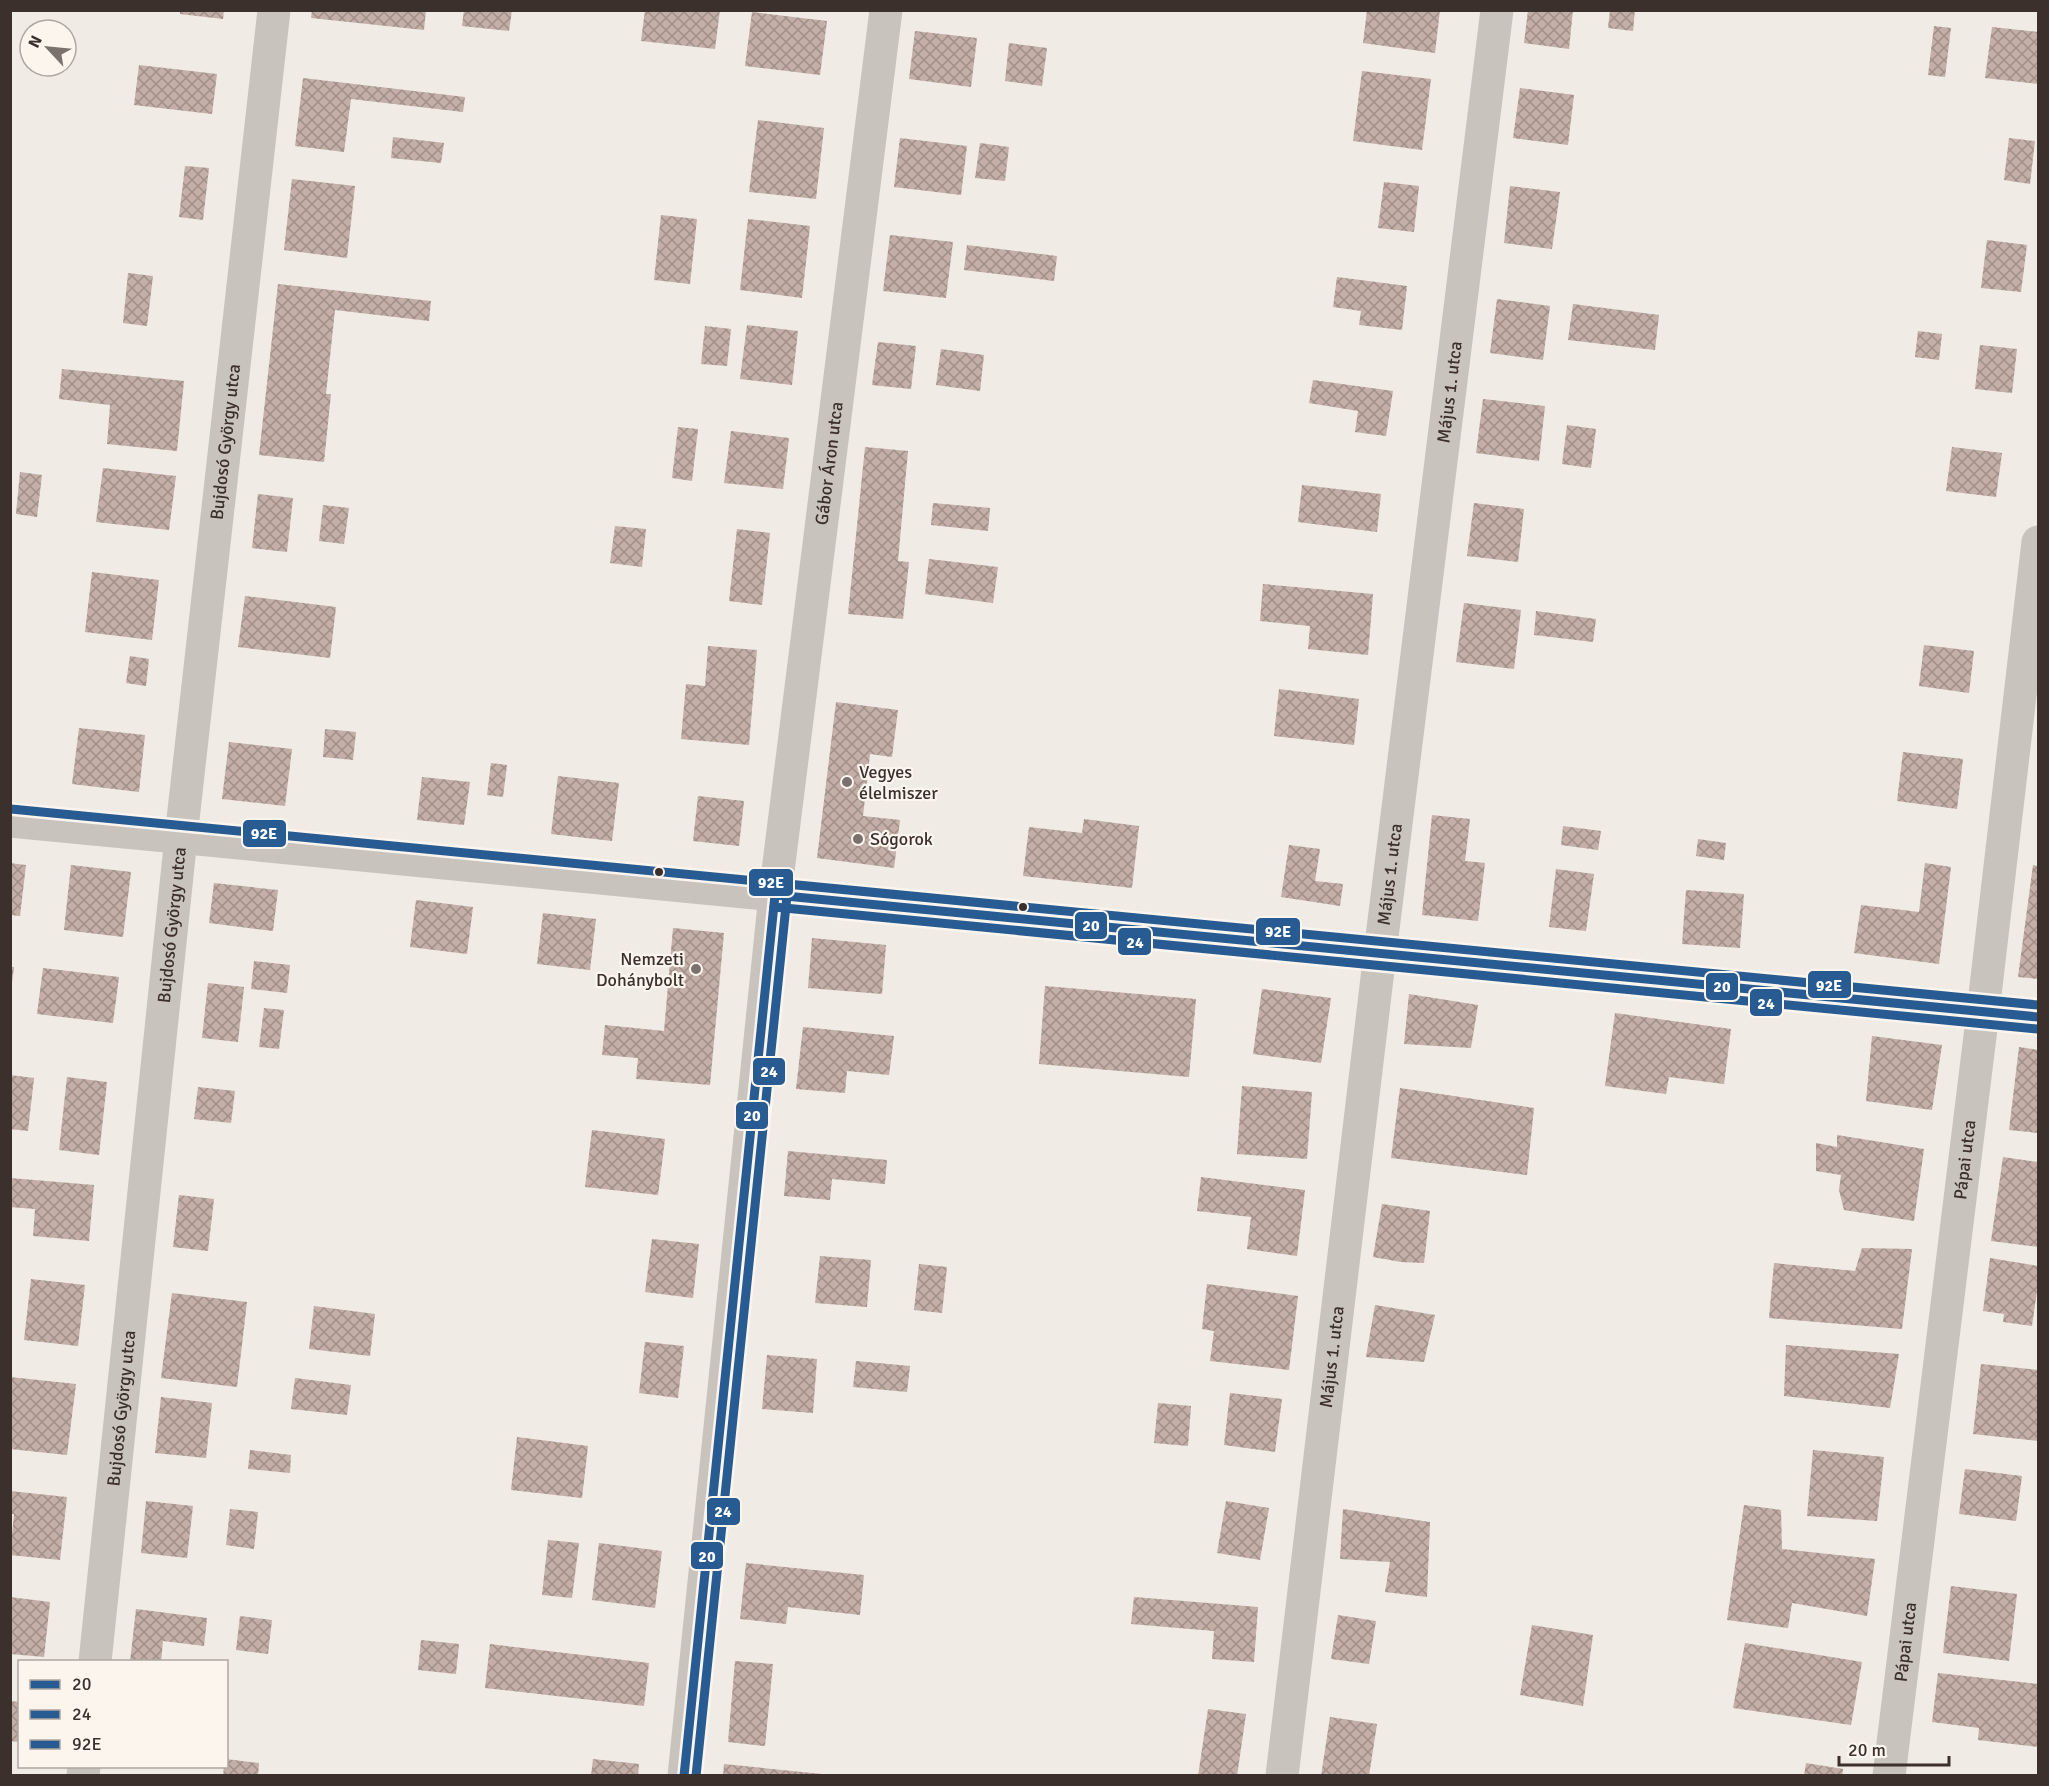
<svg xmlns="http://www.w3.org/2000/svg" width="2049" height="1786" viewBox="0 0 2049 1786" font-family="Signika,sans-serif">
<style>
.building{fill:url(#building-cross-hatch)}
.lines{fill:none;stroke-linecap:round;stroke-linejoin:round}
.minor{stroke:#c9c3be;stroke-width:33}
.tertiary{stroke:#c9c3be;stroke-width:33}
.bus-1-casing{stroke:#fbf5ee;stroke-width:14}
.bus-2-casing{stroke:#fbf5ee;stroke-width:14}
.bus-3-casing{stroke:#fbf5ee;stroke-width:14}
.bus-1{stroke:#275b91;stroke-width:9}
.bus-2{stroke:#275b91;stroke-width:9}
.bus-3{stroke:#275b91;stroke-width:9}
.poi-dot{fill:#7a716c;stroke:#fbf5ee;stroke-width:2}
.bus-dot{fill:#3b302b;stroke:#fbf5ee;stroke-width:2}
.labels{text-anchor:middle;stroke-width:4.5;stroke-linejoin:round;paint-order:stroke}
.street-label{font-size:18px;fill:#3b302b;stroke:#fbf5ee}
.poi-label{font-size:18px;fill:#3b302b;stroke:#fbf5ee;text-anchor:start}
.line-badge{stroke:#fbf5ee;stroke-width:2}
.badge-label{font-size:16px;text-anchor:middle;font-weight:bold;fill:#fff}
</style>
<defs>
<pattern id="building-cross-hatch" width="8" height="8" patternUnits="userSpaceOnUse" patternTransform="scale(1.5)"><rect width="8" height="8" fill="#c3afa7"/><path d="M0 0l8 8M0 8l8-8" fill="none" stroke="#a08f88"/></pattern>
</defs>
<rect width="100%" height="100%" fill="#f0ebe5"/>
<g class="building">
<polygon points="180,10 224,10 223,19 180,14"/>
<polygon points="312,10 426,10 424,30 311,18"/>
<polygon points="464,10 512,10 509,31 462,26"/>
<polygon points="645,10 720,10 715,49 641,41"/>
<polygon points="1367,10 1440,10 1435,53 1363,43"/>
<polygon points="1528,10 1573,10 1569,49 1524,43"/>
<polygon points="1610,10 1635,10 1633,31 1608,28"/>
<polygon points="752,12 827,21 820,75 745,66"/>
<polygon points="1934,26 1951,28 1945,77 1928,75"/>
<polygon points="1992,27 2038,32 2038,84 1985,78"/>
<polygon points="915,31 977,38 971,87 909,79"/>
<polygon points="1009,43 1047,48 1042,86 1005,81"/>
<polygon points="139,65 217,74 212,114 134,105"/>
<polygon points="1362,71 1431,79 1422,150 1353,141"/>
<polygon points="303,78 465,97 463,112 351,99 344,152 295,146"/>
<polygon points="1520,88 1574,95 1568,145 1513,138"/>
<polygon points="758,120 824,128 816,199 749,192"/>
<polygon points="393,137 444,143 441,163 391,158"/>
<polygon points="900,138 967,146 961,195 894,187"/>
<polygon points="2009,138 2035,141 2030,184 2004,180"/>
<polygon points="980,143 1009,147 1005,181 975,178"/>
<polygon points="185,166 209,168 203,220 179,217"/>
<polygon points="292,179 355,186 347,258 284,250"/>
<polygon points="1384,182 1419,186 1414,232 1378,228"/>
<polygon points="1510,186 1560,192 1552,249 1504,243"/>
<polygon points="661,215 697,219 690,284 654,280"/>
<polygon points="748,219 810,226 802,298 740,290"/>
<polygon points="890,235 953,242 946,298 883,291"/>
<polygon points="1987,240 2027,245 2021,292 1981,288"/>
<polygon points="967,245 1057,256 1054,281 964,270"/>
<polygon points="128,273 153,276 147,326 123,323"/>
<polygon points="1337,277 1407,286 1402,330 1359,325 1361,311 1333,307"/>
<polygon points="278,284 431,301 429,321 335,310 326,394 331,394 324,462 259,455"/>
<polygon points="1497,299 1550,306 1543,360 1490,353"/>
<polygon points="1573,304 1659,315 1655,350 1568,340"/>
<polygon points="747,325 798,331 792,385 740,379"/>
<polygon points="705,326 731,329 727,366 701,364"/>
<polygon points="1918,331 1942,334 1939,360 1915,357"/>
<polygon points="878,342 916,346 911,389 872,385"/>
<polygon points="1980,345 2017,349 2012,393 1975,389"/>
<polygon points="941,349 984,355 980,391 936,385"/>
<polygon points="62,369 184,381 177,451 107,444 110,405 59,399"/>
<polygon points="1313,380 1393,391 1386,436 1355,432 1358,411 1309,403"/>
<polygon points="1483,399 1545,406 1539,461 1476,453"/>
<polygon points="1567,425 1596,429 1591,468 1562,464"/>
<polygon points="678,427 698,429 692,481 672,478"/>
<polygon points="731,431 789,438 783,489 724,483"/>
<polygon points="865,447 908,451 898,561 909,562 903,619 848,614"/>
<polygon points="1952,447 2002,453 1996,497 1946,491"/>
<polygon points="103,468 176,476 169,530 96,522"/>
<polygon points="20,472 42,475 37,517 16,514"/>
<polygon points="1302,485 1381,494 1377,532 1298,522"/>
<polygon points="258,494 293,498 287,552 252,548"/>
<polygon points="933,503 990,508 988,531 931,525"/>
<polygon points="1474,503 1524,509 1518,562 1467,556"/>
<polygon points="323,505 349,508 344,544 319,541"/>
<polygon points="615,526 646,529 642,567 610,563"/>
<polygon points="737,529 770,533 762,605 729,601"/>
<polygon points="929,559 998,567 993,603 925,594"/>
<polygon points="92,572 159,580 152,640 85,632"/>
<polygon points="1263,584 1373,594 1368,655 1308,649 1310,626 1260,621"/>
<polygon points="245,596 336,607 330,658 238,647"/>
<polygon points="1464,603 1521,610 1514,669 1456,662"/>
<polygon points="1536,611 1596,619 1593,642 1534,635"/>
<polygon points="1924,645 1974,651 1969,693 1919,686"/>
<polygon points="708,646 757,650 749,745 681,739 686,684 705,686"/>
<polygon points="130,656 149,659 146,686 126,683"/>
<polygon points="1279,689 1359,699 1354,745 1274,736"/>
<polygon points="836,702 898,710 892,757 870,754 863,816 900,820 894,868 817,858"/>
<polygon points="79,728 145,735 139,792 72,784"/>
<polygon points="325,729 356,732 353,760 323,757"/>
<polygon points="229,742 292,749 285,806 222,799"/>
<polygon points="1903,752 1963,759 1957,809 1897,801"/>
<polygon points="491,763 507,765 503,797 487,795"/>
<polygon points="558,776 619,783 612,841 551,834"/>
<polygon points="422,777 470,782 464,825 417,820"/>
<polygon points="698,796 744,801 739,846 693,841"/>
<polygon points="1432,815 1470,819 1465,861 1485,863 1478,921 1422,915"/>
<polygon points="1084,819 1139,826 1132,888 1023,876 1029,827 1082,833"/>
<polygon points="1563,826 1601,831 1598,850 1561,845"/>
<polygon points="1698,839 1726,843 1724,860 1696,856"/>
<polygon points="1289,845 1320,849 1315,881 1343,884 1340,906 1281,897"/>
<polygon points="10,863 26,865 20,916 10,915"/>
<polygon points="1925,863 1951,867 1939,964 1854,953 1861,905 1919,912"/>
<polygon points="71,865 131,872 123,937 64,930"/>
<polygon points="2033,865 2038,866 2038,979 2018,977"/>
<polygon points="1556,869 1594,874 1586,931 1549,927"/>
<polygon points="214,883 278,890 273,931 209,923"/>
<polygon points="1686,890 1744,894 1740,948 1682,944"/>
<polygon points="416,900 473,907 467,954 410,947"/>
<polygon points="543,913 596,919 590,970 537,964"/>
<polygon points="673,928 724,933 710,1085 636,1079 638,1058 602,1055 605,1025 664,1031"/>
<polygon points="812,938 886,945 882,994 808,988"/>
<polygon points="254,961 290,965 287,993 251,989"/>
<polygon points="10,967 14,967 12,983 10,982"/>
<polygon points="43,968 119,977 113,1023 37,1014"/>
<polygon points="208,983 244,987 238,1042 202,1038"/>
<polygon points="1045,986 1196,999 1189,1077 1039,1064"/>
<polygon points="1262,989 1331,998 1321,1063 1253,1054"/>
<polygon points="1409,994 1478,1005 1471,1048 1404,1044"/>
<polygon points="264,1008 284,1010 279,1049 259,1047"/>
<polygon points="1615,1013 1731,1029 1724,1084 1669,1077 1666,1094 1605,1086"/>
<polygon points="803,1027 894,1036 889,1075 847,1071 845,1093 796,1089"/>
<polygon points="1872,1036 1942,1045 1932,1110 1866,1101"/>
<polygon points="2019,1047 2038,1050 2038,1133 2009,1130"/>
<polygon points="10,1075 34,1078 28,1131 10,1129"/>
<polygon points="67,1077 107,1082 99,1155 59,1150"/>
<polygon points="1242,1086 1312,1092 1307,1159 1237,1154"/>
<polygon points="198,1087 235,1091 231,1123 194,1119"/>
<polygon points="1400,1088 1534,1108 1527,1175 1391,1158"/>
<polygon points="592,1130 665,1139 658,1195 585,1187"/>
<polygon points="1837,1135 1924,1149 1914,1221 1844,1210 1839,1190 1841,1175 1816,1171 1816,1143 1837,1147"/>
<polygon points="788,1151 887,1160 885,1184 832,1179 830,1200 784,1196"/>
<polygon points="2003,1157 2038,1162 2038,1247 1991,1241"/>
<polygon points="1201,1177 1305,1190 1297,1256 1247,1249 1251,1217 1197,1211"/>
<polygon points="10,1178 94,1185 89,1241 33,1236 35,1209 10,1207"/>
<polygon points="179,1195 214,1199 208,1251 173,1247"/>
<polygon points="1382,1204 1430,1211 1424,1263 1401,1262 1373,1257"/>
<polygon points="652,1239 699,1244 693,1298 645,1292"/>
<polygon points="1862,1248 1912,1249 1902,1329 1769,1318 1774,1263 1855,1271"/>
<polygon points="820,1256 871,1260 867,1307 815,1303"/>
<polygon points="1990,1258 2038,1266 2038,1284 2032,1326 2003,1322 2004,1314 1983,1311"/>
<polygon points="919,1264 947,1267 942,1313 914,1310"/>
<polygon points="31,1279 85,1285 78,1346 24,1340"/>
<polygon points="1207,1284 1298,1296 1289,1370 1210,1361 1214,1331 1202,1329"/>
<polygon points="172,1293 247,1302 237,1387 161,1378"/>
<polygon points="1375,1305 1435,1315 1424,1362 1366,1357"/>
<polygon points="314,1306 375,1314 370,1356 309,1349"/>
<polygon points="645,1342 684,1346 678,1398 639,1393"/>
<polygon points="1786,1345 1899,1354 1890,1408 1784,1396"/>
<polygon points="767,1355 817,1359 813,1413 762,1409"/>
<polygon points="856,1361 910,1366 907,1392 853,1387"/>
<polygon points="1981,1364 2038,1370 2038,1441 1973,1434"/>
<polygon points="10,1377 76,1384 67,1455 10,1449"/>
<polygon points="295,1378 351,1385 347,1415 291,1409"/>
<polygon points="1230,1393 1282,1399 1275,1452 1224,1445"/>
<polygon points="161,1397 212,1403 206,1458 155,1453"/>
<polygon points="1158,1403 1191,1406 1188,1446 1154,1443"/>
<polygon points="517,1437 588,1446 582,1498 511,1490"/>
<polygon points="250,1450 291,1455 290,1473 248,1469"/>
<polygon points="1813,1450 1884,1457 1877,1521 1807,1516"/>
<polygon points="1965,1469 2022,1476 2016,1521 1959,1514"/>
<polygon points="10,1491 67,1497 60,1560 10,1555 14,1514 10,1514"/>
<polygon points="146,1501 193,1506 187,1558 141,1553"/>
<polygon points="1226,1501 1269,1508 1260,1560 1217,1553"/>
<polygon points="1744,1505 1781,1510 1782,1549 1875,1559 1867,1616 1792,1603 1788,1628 1727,1620"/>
<polygon points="230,1509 258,1512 254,1549 226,1545"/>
<polygon points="1343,1509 1430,1522 1427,1597 1385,1592 1390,1562 1340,1559"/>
<polygon points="548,1540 579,1543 572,1598 542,1595"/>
<polygon points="599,1543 662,1551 655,1608 592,1600"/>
<polygon points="746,1563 864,1575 860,1615 788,1607 786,1624 740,1619"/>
<polygon points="1951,1586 2017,1594 2009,1661 1943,1653"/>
<polygon points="10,1597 50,1602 44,1657 10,1654"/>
<polygon points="1134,1597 1258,1607 1254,1662 1212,1659 1214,1631 1131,1624"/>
<polygon points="136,1609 207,1618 204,1646 163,1641 161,1662 130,1662"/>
<polygon points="1338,1615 1376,1621 1369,1664 1331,1659"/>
<polygon points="240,1616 272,1620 268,1654 236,1650"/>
<polygon points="1532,1625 1593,1635 1583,1706 1520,1695"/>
<polygon points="421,1640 459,1644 456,1674 418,1670"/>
<polygon points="1745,1643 1862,1662 1851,1725 1733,1708"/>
<polygon points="490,1644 649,1663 644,1706 485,1688"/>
<polygon points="735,1661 773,1664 765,1746 728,1742"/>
<polygon points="1938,1673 2038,1684 2038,1747 1978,1740 1979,1728 1932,1722"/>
<polygon points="10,1701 20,1702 20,1742 10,1741"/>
<polygon points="1208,1709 1246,1714 1237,1776 1198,1776"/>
<polygon points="1330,1717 1377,1724 1369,1776 1321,1776"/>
<polygon points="226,1759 259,1763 258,1776 223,1776 224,1766 226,1766"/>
<polygon points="593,1759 639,1764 638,1776 591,1776"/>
<polygon points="1806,1763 1843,1769 1842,1776 1804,1776"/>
<polygon points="724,1764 822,1774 822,1776 723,1776"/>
</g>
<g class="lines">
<g class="minor">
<path id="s1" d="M 775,895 L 886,10"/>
<path id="s2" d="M 95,1662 L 181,837 L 274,10"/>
<polyline points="83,1776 84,1766"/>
<path id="s3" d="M 1282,1776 L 1380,953 L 1497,10"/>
<path id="s4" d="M 1889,1776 L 1983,1012 L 2038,542"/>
</g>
<g class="tertiary">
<polyline points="10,821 2038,1017"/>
<polyline points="684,1776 775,895"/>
</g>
<g class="bus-1-casing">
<g id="bus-1">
<polyline points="775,895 2038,1017"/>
<polyline points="684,1776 775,895"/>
</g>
</g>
<g class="bus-2-casing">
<g id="bus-2">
<polyline points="774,907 2037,1029"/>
<polyline points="696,1776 787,896"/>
</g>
</g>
<g class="bus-3-casing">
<polyline id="bus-3" points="11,809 2038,1005"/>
</g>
<use href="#bus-1" class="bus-1"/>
<use href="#bus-2" class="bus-2"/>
<use href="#bus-3" class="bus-3"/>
</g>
<g class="poi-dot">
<circle cx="847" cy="782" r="6"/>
<circle cx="858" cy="839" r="6"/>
<circle cx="696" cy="969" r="6"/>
</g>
<g class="bus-dot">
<circle cx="659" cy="872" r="5"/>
<circle cx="1023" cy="907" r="5"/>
</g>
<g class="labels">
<g class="street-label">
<text dy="6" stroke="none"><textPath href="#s3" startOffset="1394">Május 1. utca</textPath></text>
<text dy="6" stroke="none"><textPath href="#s2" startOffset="1227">Bujdosó György utca</textPath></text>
<text dy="6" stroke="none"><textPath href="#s1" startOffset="435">Gábor Áron utca</textPath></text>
<text dy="6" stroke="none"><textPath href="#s3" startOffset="908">Május 1. utca</textPath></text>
<text dy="6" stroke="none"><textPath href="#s2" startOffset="741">Bujdosó György utca</textPath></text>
<text dy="6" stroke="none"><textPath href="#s4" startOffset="621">Pápai utca</textPath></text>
<text dy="6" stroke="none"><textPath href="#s3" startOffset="422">Május 1. utca</textPath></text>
<text dy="6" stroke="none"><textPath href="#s2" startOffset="255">Bujdosó György utca</textPath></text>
<text dy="6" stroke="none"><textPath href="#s4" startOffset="135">Pápai utca</textPath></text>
</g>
<g class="poi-label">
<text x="859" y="778">Vegyes<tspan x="859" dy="21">élelmiszer</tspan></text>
<text x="870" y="845">Sógorok</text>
<text x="684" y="965" text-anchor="end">Nemzeti<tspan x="684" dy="21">Dohánybolt</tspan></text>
</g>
</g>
<g class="line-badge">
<rect x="242" y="819" width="45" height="29" rx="6" fill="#275b91"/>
<rect x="748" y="868" width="46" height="29" rx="6" fill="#275b91"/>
<rect x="1074" y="911" width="34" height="29" rx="6" fill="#275b91"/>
<rect x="1255" y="917" width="46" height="29" rx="6" fill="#275b91"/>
<rect x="1117" y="927" width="35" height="29" rx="6" fill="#275b91"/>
<rect x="1807" y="970" width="45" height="29" rx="6" fill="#275b91"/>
<rect x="1705" y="972" width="34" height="29" rx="6" fill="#275b91"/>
<rect x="1749" y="988" width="34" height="29" rx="6" fill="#275b91"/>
<rect x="752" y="1057" width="34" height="29" rx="6" fill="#275b91"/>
<rect x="735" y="1101" width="34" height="29" rx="6" fill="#275b91"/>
<rect x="706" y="1497" width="35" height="29" rx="6" fill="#275b91"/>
<rect x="690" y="1541" width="34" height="29" rx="6" fill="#275b91"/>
</g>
<g class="badge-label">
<text x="264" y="839">92E</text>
<text x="771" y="888">92E</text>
<text x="1091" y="931">20</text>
<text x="1278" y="937">92E</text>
<text x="1135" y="948">24</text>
<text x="1829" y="991">92E</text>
<text x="1722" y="992">20</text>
<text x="1766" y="1009">24</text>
<text x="769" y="1077">24</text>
<text x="752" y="1121">20</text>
<text x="723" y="1517">24</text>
<text x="707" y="1562">20</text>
</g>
<rect width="2049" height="1786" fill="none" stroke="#3b302b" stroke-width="24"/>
<rect x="18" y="1660" width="210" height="108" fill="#fbf5ee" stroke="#aea6a0" stroke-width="1.5"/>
<rect x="30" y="1680" width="30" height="9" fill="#275b91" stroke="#aea6a0" stroke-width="1.5"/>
<text x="72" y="1690" font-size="18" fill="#3b302b">20</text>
<rect x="30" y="1710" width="30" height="9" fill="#275b91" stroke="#aea6a0" stroke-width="1.5"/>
<text x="72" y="1720" font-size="18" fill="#3b302b">24</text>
<rect x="30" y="1740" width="30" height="9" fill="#275b91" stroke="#aea6a0" stroke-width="1.5"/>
<text x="72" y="1750" font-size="18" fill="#3b302b">92E</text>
<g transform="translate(48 48) rotate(296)"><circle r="28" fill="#fbf5ee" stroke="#aea6a0" stroke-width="1.5"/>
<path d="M0-4.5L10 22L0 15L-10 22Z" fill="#7a716c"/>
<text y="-9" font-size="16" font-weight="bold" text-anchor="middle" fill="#3b302b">N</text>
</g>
<path d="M1839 1756v9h110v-9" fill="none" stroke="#3b302b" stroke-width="3"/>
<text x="1848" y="1756" font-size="18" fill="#3b302b" stroke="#fbf5ee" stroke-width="4.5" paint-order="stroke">20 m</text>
</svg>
